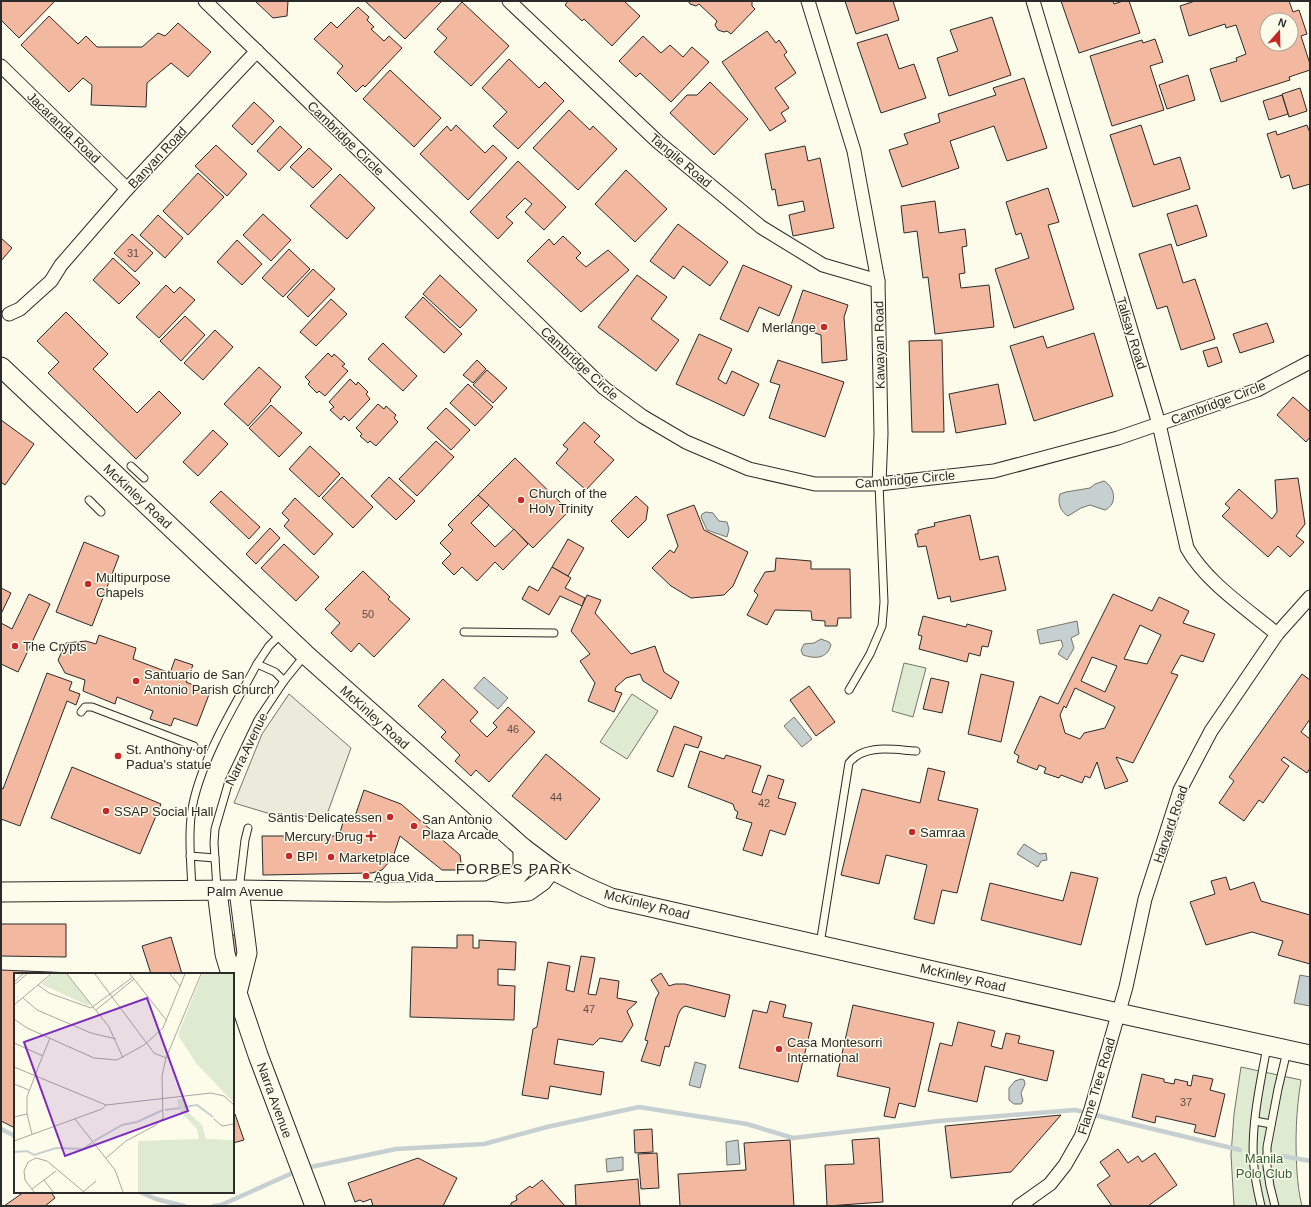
<svg xmlns="http://www.w3.org/2000/svg" width="1311" height="1207" viewBox="0 0 1311 1207" font-family="Helvetica,sans-serif">
<style>
.green{fill:#deebd1;stroke:#74746e}
.parking{fill:#eceadb;stroke:#74746e}
.water{fill:#c7d0d0;stroke:#74746e}
.lines{fill:none;stroke-linecap:round;stroke-linejoin:round}
.stream{stroke:#c7d0d0;stroke-width:4.5}
.building{fill:#f2b8a0;stroke:#2b2b2b;fill-rule:evenodd}
.lane-casing{stroke:#2b2b2b;stroke-width:9}
.street-casing{stroke:#2b2b2b;stroke-width:15}
.secondary-casing{stroke:#2b2b2b;stroke-width:21}
.lane{stroke:#fdfbea;stroke-width:7}
.street{stroke:#fdfbea;stroke-width:13}
.secondary{stroke:#fdfbea;stroke-width:19}
.poi-dot{fill:#c62828;stroke:#fdfbea;stroke-width:1.5}
.labels{text-anchor:middle;stroke-width:3;stroke-linejoin:round;paint-order:stroke}
.number-label{font-size:11px;fill:#5d4e48}
.street-label{font-size:13px;fill:#2b2b2b;stroke:#fdfbea}
.poi-label{font-size:13px;fill:#2b2b2b;stroke:#fdfbea;text-anchor:start}
.park-label{font-size:13px;fill:#34623c;stroke:#fdfbea}
.quarter-label{font-size:15px;letter-spacing:1px;fill:#2b2b2b;stroke:#fdfbea}
.inset-river{fill:none;stroke:#c7d0d0;stroke-width:2}
.inset-road{fill:none;stroke:#a9a89e;stroke-width:1}
.view{fill:#7b2cbf;fill-opacity:0.15;stroke:#7b2cbf;stroke-width:2}
.inset-edge{fill:none;stroke:#2b2b2b;stroke-width:2}
</style>
<rect width="100%" height="100%" fill="#fdfbea"/>
<g class="green">
<polygon points="904,663 926,668 913,717 892,711"/>
<polygon points="632,694 658,711 627,759 600,742"/>
<path d="M 1241,1067 L 1301,1080 C 1296,1112 1295,1139 1297,1172 C 1298,1184 1299,1195 1302,1206 L 1234,1206 L 1231,1155 L 1234,1114 Z"/>
</g>
<polygon class="parking" points="289,694 351,748 326,817 274,815 234,803 262,734"/>
<g class="water">
<path d="M 1104,481 C 1115,487 1118,504 1105,510 L 1090,505 L 1081,508 L 1068,516 C 1061,512 1057,503 1060,494 L 1066,492 L 1090,488 L 1095,484 Z"/>
<polygon points="706,512 713,513 719,521 727,522 729,529 727,537 707,530 701,517 702,514"/>
<polygon points="1077,621 1079,634 1071,638 1074,648 1067,660 1058,654 1063,646 1061,640 1040,644 1037,630"/>
<path d="M 821,639 L 829,642 L 831,645 C 827,659 815,659 803,655 L 801,650 L 804,644 L 814,643 Z"/>
<polygon points="484,677 508,698 498,709 474,688"/>
<polygon points="794,717 812,739 802,747 784,726"/>
<polygon points="1024,844 1040,854 1046,853 1047,860 1041,861 1038,867 1017,854"/>
<polygon points="1300,975 1310,977 1310,1006 1294,1003"/>
<polygon points="695,1062 706,1065 700,1088 689,1085"/>
<polygon points="1021,1079 1024,1080 1025,1084 1021,1093 1023,1101 1021,1104 1014,1104 1009,1100 1009,1088 1015,1081"/>
<polygon points="738,1140 740,1164 727,1165 726,1142"/>
<polygon points="623,1157 623,1170 607,1172 606,1159"/>
</g>
<g class="lines">
<g class="stream">
<polyline points="1095,1115 1240,1150"/>
<polyline points="1,1129 15,1136"/>
<polyline points="1283,1156 1310,1161"/>
<polyline points="306,1168 396,1149 484,1144 547,1127 639,1107 747,1124 793,1138 939,1121 1075,1110 1080,1111"/>
<polyline points="140,1192 156,1199 184,1206"/>
<polyline points="214,1206 221,1205 297,1171"/>
</g>
</g>
<g class="building">
<polygon points="1,1 55,1 19,38 1,20"/>
<polygon points="255,1 288,1 287,16 273,18"/>
<polygon points="365,1 442,1 405,39"/>
<polygon points="568,1 624,1 640,16 612,46 584,19 582,21 565,5"/>
<polygon points="688,1 752,1 752,6 755,9 731,34 727,31 724,32 718,30 715,25 717,21 699,4 696,6 690,4"/>
<polygon points="845,1 893,1 899,20 856,34"/>
<polygon points="1061,1 1113,1 1114,4 1123,1 1129,1 1140,33 1079,53"/>
<path d="M 1195,1 L 1289,1 L 1293,12 L 1299,10 L 1307,34 L 1301,36 L 1310,64 L 1310,70 L 1289,77 L 1290,80 L 1221,102 L 1210,69 L 1237,61 L 1236,58 L 1246,54 L 1236,25 L 1226,28 L 1225,24 L 1189,36 L 1180,6 ZM 1267,20 L 1291,20 L 1291,44 L 1267,44 Z"/>
<polygon points="462,2 509,46 471,86 434,52 447,38 437,29"/>
<polygon points="358,7 369,17 367,20 374,27 371,29 384,41 389,36 402,48 365,87 363,85 356,92 337,73 343,66 314,39 331,22 337,28"/>
<polygon points="49,16 78,44 86,36 97,47 142,47 158,33 165,36 178,23 211,52 188,77 171,63 147,83 146,107 91,105 92,85 83,78 69,92 21,45"/>
<polygon points="992,17 1011,75 949,96 937,58 958,51 950,30"/>
<polygon points="767,31 776,43 779,40 787,52 784,55 796,73 775,88 789,108 781,113 786,121 770,131 722,62"/>
<polygon points="887,34 899,69 914,64 926,98 881,113 857,43"/>
<polygon points="643,36 661,53 670,45 683,57 692,47 709,62 671,102 640,73 636,77 619,61"/>
<polygon points="1155,39 1163,62 1150,66 1164,110 1112,126 1090,56 1142,40 1143,43"/>
<polygon points="509,59 539,88 545,82 564,101 518,149 493,126 507,112 482,88"/>
<polygon points="390,70 441,118 414,147 363,99"/>
<polygon points="1188,75 1195,100 1167,109 1159,85"/>
<polygon points="1024,78 1047,148 1007,161 994,126 950,141 959,168 902,187 889,150 908,144 904,134 940,122 938,114 996,95 993,88"/>
<polygon points="710,82 748,119 714,155 670,113 687,95 697,95"/>
<polygon points="1300,88 1307,111 1289,117 1282,94"/>
<polygon points="1282,95 1288,114 1269,120 1263,101"/>
<polygon points="254,102 274,121 252,145 232,126"/>
<polygon points="569,110 590,130 593,126 617,149 578,190 533,148"/>
<polygon points="456,125 485,153 493,145 507,158 468,200 420,154 447,126 451,131"/>
<polygon points="1141,125 1154,165 1180,157 1190,189 1133,207 1110,135"/>
<polygon points="1307,125 1310,133 1310,184 1293,189 1289,175 1281,178 1267,134 1276,131 1277,135"/>
<polygon points="280,126 302,147 279,171 257,151"/>
<polygon points="216,145 247,174 227,196 195,166"/>
<polygon points="805,146 808,161 820,158 834,228 793,236 789,215 805,211 803,201 778,206 775,189 772,190 765,154"/>
<polygon points="309,148 332,169 313,188 290,167"/>
<polygon points="518,161 566,207 544,230 525,212 532,204 525,198 506,217 513,223 498,239 470,212"/>
<polygon points="626,170 667,209 635,242 595,204"/>
<polygon points="198,173 224,197 188,235 163,211"/>
<polygon points="340,174 375,208 347,239 310,206"/>
<polygon points="1048,188 1059,222 1048,225 1074,309 1014,328 995,269 1029,258 1021,233 1016,235 1006,202"/>
<polygon points="935,201 939,233 965,229 967,246 962,247 965,273 959,274 961,288 989,285 994,327 935,334 928,277 923,278 917,231 904,233 901,206"/>
<polygon points="1197,205 1207,236 1177,246 1167,214"/>
<polygon points="263,214 291,240 271,261 243,235"/>
<polygon points="158,215 183,238 165,258 140,235"/>
<polygon points="678,224 728,262 710,286 683,266 674,279 650,261"/>
<polygon points="132,234 153,253 135,272 114,253"/>
<polygon points="563,236 581,253 576,258 586,267 608,250 629,270 581,312 527,261 549,239 554,245"/>
<polygon points="1,238 12,248 1,261"/>
<polygon points="237,240 262,264 242,285 217,262"/>
<polygon points="1171,244 1183,283 1195,279 1215,339 1181,350 1167,306 1157,309 1139,254"/>
<polygon points="289,249 310,269 283,297 262,278"/>
<polygon points="113,258 140,283 119,304 93,280"/>
<polygon points="743,265 792,286 779,316 759,307 748,332 720,319"/>
<polygon points="313,269 335,289 308,317 287,297"/>
<polygon points="440,275 477,310 460,328 423,294"/>
<polygon points="637,275 667,297 651,319 679,340 656,371 598,327"/>
<polygon points="166,285 174,293 180,287 195,300 159,338 136,317"/>
<polygon points="803,290 848,305 844,317 847,360 822,363 821,335 791,325"/>
<polygon points="423,297 462,334 444,353 405,317"/>
<polygon points="331,299 347,314 316,346 300,332"/>
<polygon points="66,312 108,354 93,369 137,413 159,391 181,413 136,459 48,373 59,362 37,341"/>
<polygon points="185,316 205,335 181,361 160,341"/>
<polygon points="1267,323 1274,342 1240,353 1233,334"/>
<polygon points="215,330 233,347 203,380 184,363"/>
<polygon points="1094,333 1113,396 1034,421 1010,346 1043,336 1047,348"/>
<polygon points="699,334 732,349 718,379 726,384 732,371 759,384 744,416 676,384"/>
<polygon points="942,340 944,432 912,432 909,341"/>
<polygon points="383,343 417,376 403,391 368,359"/>
<polygon points="1217,347 1222,362 1208,367 1203,351"/>
<polygon points="328,353 332,357 334,354 345,364 342,366 348,371 325,396 319,391 317,393 308,384 310,382 305,377"/>
<polygon points="477,360 486,369 473,383 463,375"/>
<polygon points="778,360 844,382 825,437 769,418 780,385 770,382"/>
<polygon points="259,367 281,387 270,400 271,401 248,426 224,404"/>
<polygon points="487,370 507,388 493,403 473,385"/>
<polygon points="350,379 356,385 358,382 368,392 366,394 370,399 349,421 344,416 341,420 330,410 334,407 329,402"/>
<polygon points="468,384 493,407 475,426 450,403"/>
<polygon points="998,384 1006,424 956,433 949,394"/>
<polygon points="1293,397 1310,412 1310,437 1306,442 1277,415"/>
<polygon points="378,404 384,409 386,406 396,415 394,418 398,422 376,446 370,441 368,443 360,436 362,434 356,428"/>
<polygon points="271,405 302,433 279,457 249,428"/>
<polygon points="446,408 470,430 451,450 427,428"/>
<polygon points="1,420 34,444 5,485 1,482"/>
<polygon points="584,422 600,436 594,442 614,460 586,490 556,463 568,449 563,445"/>
<polygon points="213,430 228,444 198,476 183,462"/>
<polygon points="436,441 454,457 417,496 399,479"/>
<polygon points="310,446 340,474 319,497 289,469"/>
<polygon points="515,458 569,511 533,548 478,495"/>
<polygon points="342,477 373,507 353,528 322,498"/>
<polygon points="389,477 415,501 396,520 371,496"/>
<polygon points="1298,478 1305,524 1296,536 1304,542 1290,557 1278,546 1268,557 1222,516 1230,508 1225,504 1239,489 1272,519 1277,512 1275,480"/>
<polygon points="221,491 260,527 249,539 210,502"/>
<polygon points="478,495 489,505 471,523 495,547 514,529 528,544 503,570 495,562 477,581 462,567 454,575 442,563 451,554 440,543 453,530 448,525"/>
<polygon points="636,496 648,507 646,520 628,538 611,521"/>
<polygon points="295,498 333,534 314,555 284,526 289,520 282,513"/>
<polygon points="694,505 704,530 748,552 733,586 724,595 691,598 671,586 652,568 670,550 674,553 678,546 667,515"/>
<polygon points="970,515 980,560 998,556 1006,590 951,602 950,596 938,599 926,546 918,547 915,534 918,534 918,530 935,526 934,523"/>
<polygon points="270,528 280,538 256,564 246,554"/>
<polygon points="568,539 584,548 568,576 552,567"/>
<polygon points="84,542 119,556 92,626 56,612"/>
<polygon points="284,544 319,577 296,601 261,568"/>
<polygon points="776,558 811,561 811,569 850,569 851,618 838,618 837,626 825,626 825,621 812,620 811,611 775,610 767,625 747,615 758,595 754,591 765,572 775,571"/>
<polygon points="552,567 571,578 565,588 585,598 582,606 560,596 549,615 522,599 529,586 538,591"/>
<polygon points="363,571 390,597 388,599 410,619 374,657 359,643 351,652 331,633 340,623 325,609"/>
<polygon points="1,588 11,593 1,614"/>
<polygon points="29,594 50,604 18,672 1,664 1,623 12,629"/>
<path d="M 1113,594 L 1152,611 L 1159,597 L 1189,611 L 1183,623 L 1215,634 L 1203,662 L 1181,655 L 1171,673 L 1178,675 L 1133,763 L 1116,757 L 1128,781 L 1105,789 L 1097,762 L 1090,778 L 1085,776 L 1082,783 L 1061,775 L 1059,778 L 1044,773 L 1046,768 L 1039,765 L 1037,770 L 1017,762 L 1019,756 L 1014,753 L 1040,696 L 1058,704 ZM 1140,625 L 1161,635 L 1147,664 L 1124,659 ZM 1092,657 L 1117,666 L 1105,692 L 1081,681 ZM 1075,688 L 1115,707 L 1105,728 L 1084,733 L 1080,739 L 1065,733 L 1060,715 L 1064,706 L 1066,708 Z"/>
<polygon points="587,595 601,600 595,613 631,654 655,646 664,672 679,682 671,699 643,681 640,674 626,678 616,687 615,691 622,693 614,712 588,701 595,683 580,661 590,654 571,631"/>
<polygon points="923,616 966,627 967,624 992,631 988,647 982,646 980,656 969,653 967,662 919,649 922,636 918,635"/>
<polygon points="99,635 136,648 133,659 170,673 175,659 193,665 186,682 210,692 197,726 174,718 171,726 150,719 153,711 117,697 115,704 83,691 85,680 65,673 58,660 66,643 86,641 96,644"/>
<polygon points="47,673 72,682 69,690 80,694 76,705 67,701 20,826 1,819 1,788 3,789"/>
<polygon points="981,674 1014,682 1001,742 968,734"/>
<polygon points="1302,674 1310,680 1310,719 1301,732 1310,739 1310,768 1307,773 1284,757 1281,760 1289,766 1263,803 1259,800 1244,821 1219,803 1234,781 1229,777"/>
<polygon points="931,678 949,682 942,713 923,709"/>
<polygon points="443,679 478,712 470,721 487,737 497,727 493,723 508,707 535,732 489,782 476,770 471,776 455,761 460,755 441,737 446,732 418,706"/>
<polygon points="809,686 835,722 816,736 790,700"/>
<polygon points="674,726 702,737 698,748 685,744 673,777 657,771"/>
<polygon points="700,751 724,759 726,755 761,766 752,792 761,795 768,775 784,780 778,798 796,803 785,835 770,830 762,856 743,850 752,823 736,818 738,812 735,810 733,804 688,787"/>
<polygon points="546,754 600,799 566,840 512,796"/>
<polygon points="72,767 161,804 140,854 51,818"/>
<polygon points="928,768 945,772 938,800 978,809 957,893 942,890 934,924 914,919 927,865 886,855 879,884 841,875 862,789 920,803"/>
<polygon points="364,790 401,804 460,855 462,870 442,870 400,836 394,854 389,862 382,870 372,873 263,875 262,836 339,836 344,819 353,822"/>
<polygon points="1071,872 1098,878 1081,945 981,920 990,883 1063,901"/>
<polygon points="1226,877 1230,890 1254,882 1261,901 1310,915 1310,964 1278,955 1283,941 1252,932 1206,945 1190,902 1215,894 1211,881"/>
<polygon points="1,924 66,924 66,957 1,956"/>
<polygon points="240,934 243,956 231,957 228,936"/>
<polygon points="457,935 473,935 473,948 479,948 479,940 516,942 515,970 498,969 498,985 515,986 514,1020 410,1017 412,947 457,948"/>
<polygon points="171,937 182,974 151,974 142,946"/>
<polygon points="581,956 595,958 588,994 596,995 600,978 619,981 617,998 637,1002 627,1011 633,1025 622,1042 600,1038 593,1045 558,1039 554,1064 604,1072 601,1095 550,1086 548,1099 522,1095 533,1029 537,1027 548,962 570,966 566,990 574,992"/>
<polygon points="1,970 73,973 73,974 15,974 15,1128 1,1121"/>
<polygon points="661,973 669,986 675,984 685,984 730,995 725,1017 685,1006 681,1009 678,1015 669,1047 665,1046 660,1066 641,1061 648,1041 645,1040 656,998 659,993 651,980"/>
<polygon points="770,1001 786,1005 783,1017 812,1023 798,1082 739,1068 753,1010 767,1013"/>
<polygon points="853,1005 934,1023 915,1107 899,1103 895,1118 884,1116 890,1088 837,1076"/>
<polygon points="958,1022 995,1031 991,1046 1002,1049 1006,1033 1020,1036 1018,1043 1054,1051 1047,1081 985,1066 977,1102 928,1091 940,1043 952,1046"/>
<polygon points="1142,1074 1164,1079 1164,1082 1174,1084 1175,1079 1188,1082 1187,1085 1191,1086 1193,1075 1213,1079 1210,1090 1225,1094 1215,1137 1194,1132 1196,1125 1156,1116 1155,1123 1132,1117"/>
<polygon points="235,1114 244,1140 233,1143 233,1115"/>
<polygon points="1061,1115 1011,1172 951,1178 945,1126"/>
<polygon points="652,1129 653,1152 635,1153 634,1130"/>
<polygon points="879,1138 883,1202 827,1206 825,1165 854,1164 852,1140"/>
<polygon points="790,1140 794,1206 680,1206 678,1174 746,1170 744,1143"/>
<polygon points="1118,1149 1128,1163 1138,1156 1142,1162 1155,1153 1177,1185 1148,1206 1112,1206 1097,1185 1110,1176 1100,1162"/>
<polygon points="657,1153 659,1188 641,1189 638,1154"/>
<polygon points="418,1158 457,1178 443,1206 373,1206 371,1199 363,1202 360,1200 355,1202 348,1183"/>
<polygon points="638,1179 640,1206 576,1206 575,1185"/>
<polygon points="542,1180 565,1206 511,1206 511,1203 517,1200 516,1196 530,1186 532,1188"/>
<polygon points="24,1192 51,1192 55,1198 45,1206 4,1206"/>
</g>
<g class="lines">
<g class="lane-casing">
<g id="lane">
<polyline points="131,466 144,478"/>
<polyline points="89,500 101,512"/>
<polyline points="464,632 554,633"/>
<polyline points="257,664 269,646 282,633"/>
<polyline points="849,690 870,654 882,626 884,602 879,484"/>
<polyline points="81,712 85,707 92,707 194,746"/>
<polyline points="190,856 215,858"/>
<polyline points="217,889 214,843 215,829 229,781 258,720 284,681 305,655"/>
<polyline points="239,890 245,840 248,828"/>
<path d="M 192,891 C 191,862 187,827 194,799 C 206,751 234,707 257,664 L 275,672 L 284,681"/>
<path d="M 820,944 L 849,763 C 864,743 895,750 916,751"/>
<polyline points="1255,1121 1271,1124"/>
<path d="M 1261,1206 C 1258,1193 1255,1180 1254,1167 C 1250,1130 1260,1084 1267,1047"/>
<polyline points="1275,1206 1270,1186 1267,1166 1267,1147 1278,1089 1287,1051"/>
</g>
</g>
<g class="street-casing">
<g id="street">
<polyline points="205,1 604,388 642,416 686,442 749,469 815,484 879,484 994,471 1118,438 1257,390 1310,362"/>
<polyline points="509,1 658,142 761,227 823,265 878,281"/>
<polyline points="808,1 854,151 878,281 881,434 879,484"/>
<path d="M 1033,1 L 1159,424 L 1187,548 C 1206,582 1247,609 1277,634"/>
<polyline points="1,66 127,189"/>
<polyline points="9,314 20,309 51,281 61,265 127,189 257,51"/>
<polyline points="1019,1206 1050,1184 1065,1165 1081,1137 1091,1109 1126,987 1145,899 1180,790 1211,731 1277,634 1310,597"/>
</g>
</g>
<g class="secondary-casing">
<g id="secondary">
<polyline points="1,367 305,654 523,848 551,869 586,887 611,898 1118,1013 1310,1055"/>
<polyline points="490,890 515,878 523,868 523,848"/>
<polyline points="217,891 225,954 231,974"/>
<polyline points="1,892 239,890 386,892 488,891 507,893 528,891 542,881 551,869"/>
<polyline points="233,981 258,1055 315,1206"/>
<polyline points="237,993 247,953 239,890"/>
</g>
</g>
<use href="#lane" class="lane"/>
<use href="#street" class="street"/>
<use href="#secondary" class="secondary"/>
</g>
<g class="poi-dot">
<circle cx="824" cy="327" r="4"/>
<circle cx="521" cy="500" r="4"/>
<circle cx="88" cy="584" r="4"/>
<circle cx="15" cy="646" r="4"/>
<circle cx="136" cy="681" r="4"/>
<circle cx="118" cy="756" r="4"/>
<circle cx="106" cy="811" r="4"/>
<circle cx="390" cy="817" r="4"/>
<circle cx="414" cy="826" r="4"/>
<circle cx="912" cy="832" r="4"/>
<path d="M369 830h4v4h4v4h-4v4h-4v-4h-4v-4h4z"/>
<circle cx="289" cy="856" r="4"/>
<circle cx="331" cy="857" r="4"/>
<circle cx="366" cy="876" r="4"/>
<circle cx="779" cy="1049" r="4"/>
</g>
<g class="labels">
<g class="number-label">
<text x="133" y="257">31</text>
<text x="368" y="618">50</text>
<text x="513" y="733">46</text>
<text x="556" y="801">44</text>
<text x="764" y="807">42</text>
<text x="589" y="1013">47</text>
<text x="1186" y="1106">37</text>
</g>
<g class="street-label">
<text transform="translate(64 127) rotate(44)" y="5">Jacaranda Road</text>
<text transform="translate(346 138) rotate(44)" y="5">Cambridge Circle</text>
<text transform="translate(157 157) rotate(-47)" y="5">Banyan Road</text>
<text transform="translate(681 160) rotate(40)" y="5">Tangile Road</text>
<text transform="translate(1132 333) rotate(73)" y="5">Talisay Road</text>
<text transform="translate(879 345) rotate(-91)" y="5">Kawayan Road</text>
<text transform="translate(580 363) rotate(43)" y="5">Cambridge Circle</text>
<text transform="translate(1218 402) rotate(-21)" y="5">Cambridge Circle</text>
<text transform="translate(905 479) rotate(-5)" y="5">Cambridge Circle</text>
<text transform="translate(138 496) rotate(43)" y="5">McKinley Road</text>
<text transform="translate(375 717) rotate(42)" y="5">McKinley Road</text>
<text transform="translate(246 749) rotate(-64)" y="5">Narra Avenue</text>
<text transform="translate(1170 824) rotate(-71)" y="5">Harvard Road</text>
<text x="245" y="896">Palm Avenue</text>
<text transform="translate(647 904) rotate(14)" y="5">McKinley Road</text>
<text transform="translate(963 977) rotate(13)" y="5">McKinley Road</text>
<text transform="translate(1096 1086) rotate(-73)" y="5">Flame Tree Road</text>
<text transform="translate(275 1100) rotate(70)" y="5">Narra Avenue</text>
</g>
<g class="poi-label">
<text x="816" y="332" text-anchor="end">Merlange</text>
<text x="529" y="498">Church of the<tspan x="529" dy="15">Holy Trinity</tspan></text>
<text x="96" y="582">Multipurpose<tspan x="96" dy="15">Chapels</tspan></text>
<text x="23" y="651">The Crypts</text>
<text x="144" y="679">Santuario de San<tspan x="144" dy="15">Antonio Parish Church</tspan></text>
<text x="126" y="754">St. Anthony of<tspan x="126" dy="15">Padua's statue</tspan></text>
<text x="114" y="816">SSAP Social Hall</text>
<text x="382" y="822" text-anchor="end">Säntis Delicatessen</text>
<text x="422" y="824">San Antonio<tspan x="422" dy="15">Plaza Arcade</tspan></text>
<text x="920" y="837">Samraa</text>
<text x="363" y="841" text-anchor="end">Mercury Drug</text>
<text x="297" y="861">BPI</text>
<text x="339" y="862">Marketplace</text>
<text x="374" y="881">Agua Vida</text>
<text x="787" y="1047">Casa Montesorri<tspan x="787" dy="15">International</tspan></text>
</g>
<g class="park-label">
<text x="1264" y="1163">Manila<tspan x="1264" dy="15">Polo Club</tspan></text>
</g>
<g class="quarter-label">
<text x="514" y="874">FORBES PARK</text>
</g>
</g>
<g transform="translate(14 973)">
<rect width="220" height="220" fill="#fdfbea"/>
<path d="M 39,1 L 53,1 L 76,30 L 75,33 L 27,11 ZM 188,1 L 220,1 L 220,130 L 182,90 L 164,62 ZM 169,126 L 173,138 L 188,152 L 192,166 L 220,167 L 220,219 L 124,219 L 124,168 L 185,166 L 183,156 L 166,138 L 163,127 Z" fill="#deebd1"/>
<path class="inset-river" d="M 170,134 L 183,132 L 199,144M 151,137 L 166,135M 80,168 L 108,152 L 123,149 L 149,137M 0,179 L 13,178 L 20,182 L 42,175 L 69,176 L 78,170"/>
<path class="inset-road" d="M 53,1 L 95,54 L 109,85M 81,1 L 140,80 L 152,85M 116,1 L 153,48M 156,1 L 166,13M 0,9 L 9,1M 0,12 L 13,1M 24,12 L 35,20 L 77,35 L 119,4M 9,25 L 23,37 L 77,60 L 102,66M 0,32 L 37,1M 82,37 L 120,6M 0,46 L 13,55 L 80,85 L 103,87 L 130,72 L 149,55 L 171,1M 0,70 L 29,83M 25,92 L 36,65M 0,94 L 92,132 L 197,120 L 210,123 L 220,132M 0,111 L 15,117M 0,144 L 13,141M 61,146 L 101,197 L 109,219M 200,146 L 208,153 L 220,151M 18,161 L 13,141 L 13,124 L 25,92M 0,168 L 88,136 L 92,132M 92,185 L 112,168 L 142,152 L 149,145 L 148,103 L 152,85 L 187,1M 30,207 L 39,219M 18,216 L 42,198M 20,219 L 11,207 L 10,198 L 14,189 L 22,185 L 33,188 L 70,219M 69,219 L 82,208"/>
<path class="view" d="M 133,25 L 174,138 L 51,183 L 10,69 Z"/>
<rect width="220" height="220" class="inset-edge"/>
</g>
<rect width="1311" height="1207" fill="none" stroke="#2b2b2b" stroke-width="4"/>
<g transform="translate(1279 32) rotate(20)"><circle r="19" fill="#fdfbea" stroke="#a9a89e"/>
<path d="M0-3L7 15L0 10L-7 15Z" fill="#c62828"/>
<text y="-6" font-size="11" font-weight="bold" text-anchor="middle" fill="#2b2b2b">N</text>
</g>
</svg>
